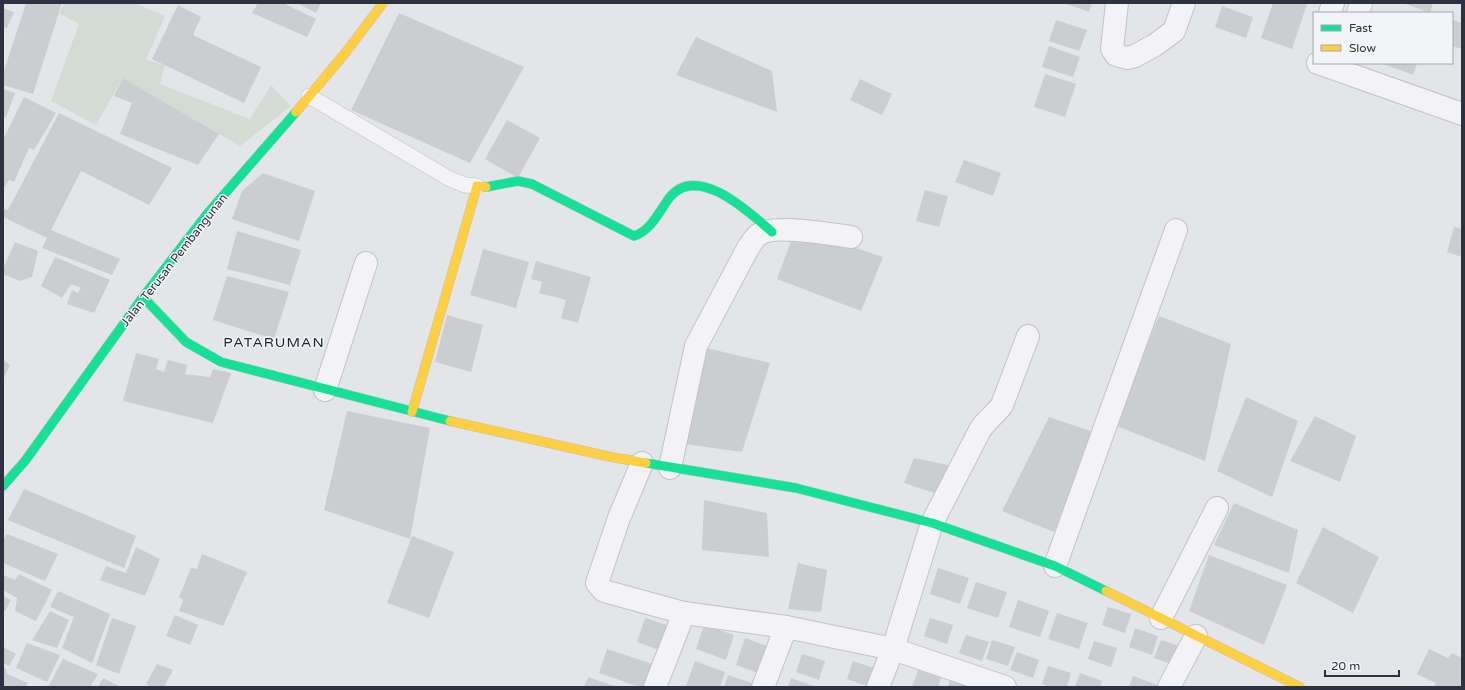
<svg xmlns="http://www.w3.org/2000/svg" width="1465" height="690" viewBox="0 0 1465 690" font-family="'Varela Round',sans-serif">
<style>
.green{fill:#d4dbd4}
.building{fill:#cccdd0}
.lines{fill:none;stroke-linecap:round;stroke-linejoin:round}
.lane-casing{stroke:#c2c3c6;stroke-width:16}
.street-casing{stroke:#c2c3c6;stroke-width:24}
.fast-casing{stroke:#c2c3c6;stroke-width:10}
.slow-casing{stroke:#c2c3c6;stroke-width:10}
.lane{stroke:#f3f3f5;stroke-width:15}
.street{stroke:#f3f3f5;stroke-width:22}
.fast{stroke:#16e098;stroke-width:9}
.slow{stroke:#ffcf43;stroke-width:9}
.labels{text-anchor:middle;stroke-width:3;stroke-linejoin:round;paint-order:stroke}
.street-label{font-size:12px;fill:#2c3240;stroke:#f2f4f7}
.quarter-label{font-size:14px;letter-spacing:1px;fill:#1e2331;stroke:#f2f4f7}
</style>
<rect width="100%" height="100%" fill="#e3e5e8"/>
<polygon class="green" points="65,3 134,3 165,16 146,60 165,65 160,84 250,119 271,85 291,106 240,146 123,78 96,125 51,101 79,24 59,13"/>
<g class="building">
<polygon points="26,3 62,3 33,94 3,85 3,74"/>
<polygon points="258,3 283,3 316,19 307,37 252,13"/>
<polygon points="297,3 321,3 316,13"/>
<polygon points="1064,3 1092,3 1089,12"/>
<polygon points="1273,3 1307,4 1292,49 1261,38"/>
<polygon points="1403,3 1433,3 1430,13"/>
<polygon points="178,5 201,17 193,35 261,67 244,103 152,59"/>
<polygon points="1222,6 1253,17 1246,38 1215,27"/>
<polygon points="3,8 14,12 7,28 3,27"/>
<polygon points="399,13 524,67 470,163 351,110"/>
<polygon points="1056,20 1087,30 1079,51 1049,41"/>
<polygon points="1453,20 1462,23 1462,49 1452,46"/>
<polygon points="696,37 772,71 777,112 676,75"/>
<polygon points="1049,46 1080,57 1073,77 1042,67"/>
<polygon points="1381,63 1417,63 1413,75"/>
<polygon points="1045,74 1076,84 1065,117 1034,107"/>
<polygon points="123,78 219,134 198,165 120,134 132,103 114,96"/>
<polygon points="860,79 892,94 882,115 850,100"/>
<polygon points="3,89 15,93 6,117 3,116"/>
<polygon points="24,97 56,113 34,150 29,148 14,182 9,180 3,189 3,136 5,136"/>
<polygon points="59,113 172,168 149,205 81,171 51,230 120,259 112,275 42,248 47,238 3,217 3,209 8,210"/>
<polygon points="507,120 540,138 518,178 485,159"/>
<polygon points="964,160 1001,173 993,196 955,182"/>
<polygon points="263,173 315,191 299,241 232,219 242,191"/>
<polygon points="925,190 948,196 939,227 916,221"/>
<polygon points="1454,227 1462,229 1462,257 1447,252"/>
<polygon points="237,231 301,250 290,285 227,269"/>
<polygon points="816,235 883,257 861,311 777,279 793,236"/>
<polygon points="15,242 38,251 32,277 20,281 3,274 3,269"/>
<polygon points="483,249 529,262 516,308 470,295"/>
<polygon points="55,257 110,280 94,313 67,304 72,290 78,293 81,288 71,284 62,298 41,286"/>
<polygon points="536,261 591,277 578,323 561,318 566,300 539,293 542,282 531,279"/>
<polygon points="227,276 289,292 274,339 213,320"/>
<polygon points="447,315 483,325 471,372 435,362"/>
<polygon points="1159,316 1231,344 1205,461 1114,425"/>
<polygon points="702,347 770,363 742,452 677,443"/>
<polygon points="136,353 159,359 156,369 164,372 168,360 187,365 185,374 210,377 213,369 231,373 213,423 123,401"/>
<polygon points="3,360 10,365 3,379"/>
<polygon points="1246,397 1298,421 1272,497 1217,471"/>
<polygon points="347,411 430,428 410,539 324,510"/>
<polygon points="1315,416 1356,436 1340,482 1290,461"/>
<polygon points="1049,417 1093,432 1054,532 1002,511"/>
<polygon points="914,458 953,466 941,495 904,483"/>
<polygon points="24,489 136,536 124,568 8,520"/>
<polygon points="704,500 767,513 769,557 702,550"/>
<polygon points="1234,503 1298,530 1289,573 1214,545"/>
<polygon points="1323,527 1379,557 1353,613 1296,583"/>
<polygon points="7,534 58,554 45,581 3,563 3,541"/>
<polygon points="412,536 454,552 429,618 387,603"/>
<polygon points="136,547 160,559 145,596 100,580 106,566 126,573"/>
<polygon points="202,554 247,572 223,626 179,611 183,600 179,597 191,568 197,569"/>
<polygon points="1209,555 1287,585 1264,645 1189,611"/>
<polygon points="798,563 827,570 821,612 788,609"/>
<polygon points="938,568 969,578 960,604 930,594"/>
<polygon points="19,574 52,590 36,621 15,611 17,598 3,590 3,575 15,580"/>
<polygon points="976,582 1007,592 998,618 967,608"/>
<polygon points="58,591 110,614 92,663 62,648 74,617 50,607"/>
<polygon points="3,596 11,600 5,611 3,611"/>
<polygon points="1018,600 1049,611 1040,637 1009,627"/>
<polygon points="1108,607 1131,614 1125,633 1102,625"/>
<polygon points="50,611 69,620 57,648 32,640"/>
<polygon points="1057,613 1088,623 1079,649 1048,639"/>
<polygon points="175,615 198,625 190,645 166,636"/>
<polygon points="112,618 136,626 119,674 96,665"/>
<polygon points="645,618 676,628 667,653 637,642"/>
<polygon points="930,618 953,625 947,644 924,636"/>
<polygon points="704,625 734,635 726,660 696,649"/>
<polygon points="1135,628 1158,636 1152,655 1129,647"/>
<polygon points="966,635 989,642 982,661 959,653"/>
<polygon points="745,638 775,649 766,676 736,665"/>
<polygon points="992,640 1015,647 1008,666 986,659"/>
<polygon points="1161,640 1183,647 1177,666 1154,658"/>
<polygon points="1094,641 1117,648 1111,667 1088,659"/>
<polygon points="27,643 60,655 47,682 16,668"/>
<polygon points="3,647 16,654 9,666 3,663"/>
<polygon points="607,649 659,666 652,687 640,687 599,673"/>
<polygon points="1429,649 1448,658 1452,653 1462,658 1462,687 1434,687 1436,683 1417,674"/>
<polygon points="1017,652 1039,660 1033,678 1010,670"/>
<polygon points="802,654 825,661 819,680 796,672"/>
<polygon points="63,659 98,674 90,687 48,687"/>
<polygon points="695,661 725,672 720,687 686,686"/>
<polygon points="853,661 877,669 870,687 847,679"/>
<polygon points="157,664 173,670 164,687 152,687 146,684"/>
<polygon points="1048,666 1071,673 1067,687 1050,687 1042,684"/>
<polygon points="3,667 6,669 7,674 28,683 26,687 3,687"/>
<polygon points="918,670 941,678 938,687 912,687"/>
<polygon points="1080,673 1102,681 1100,687 1075,687"/>
<polygon points="728,675 758,685 758,687 724,687"/>
<polygon points="1133,676 1163,687 1129,687"/>
<polygon points="588,677 617,687 584,687"/>
<polygon points="103,678 121,687 98,687"/>
<polygon points="791,678 816,687 788,687"/>
<polygon points="950,679 972,687 948,687"/>
</g>
<g class="lines">
<g class="lane-casing">
<polyline id="lane" points="309,96 450,179 465,185 477,186"/>
</g>
<g class="street-casing">
<g id="street">
<polyline points="1117,3 1112,49 1116,55 1127,58 1135,56 1155,45 1174,31 1184,3"/>
<polyline points="1330,13 1333,3"/>
<polyline points="1358,13 1361,3"/>
<polyline points="1318,63 1462,114"/>
<polyline points="325,390 366,263"/>
<polyline points="642,463 619,518 597,583 604,591 684,613 786,627 893,649 1005,687"/>
<path d="M 670,468 L 696,346 L 748,248 C 751,244 754,238 758,235 C 772,224 832,234 851,237"/>
<polyline points="1055,566 1176,230"/>
<polyline points="1161,618 1217,508"/>
<polyline points="655,687 684,613"/>
<polyline points="763,687 786,627"/>
<path d="M 878,687 L 893,649 L 932,523 L 980,430 C 986,420 995,415 1002,405 L 1028,336"/>
<polyline points="1169,687 1196,636"/>
</g>
</g>
<g class="fast-casing">
<g id="fast">
<path d="M 486,187 L 518,181 L 532,184 L 634,236 C 650,231 658,214 667,201 C 694,160 748,211 772,232"/>
<polyline points="143,297 186,342 221,362 450,421"/>
<polyline points="646,463 796,488 932,523 1055,566 1106,591"/>
<polyline points="3,486 25,461 143,297 207,214 296,112"/>
</g>
</g>
<g class="slow-casing">
<g id="slow">
<polyline points="296,112 346,52 383,3"/>
<polyline points="412,412 477,186 486,187"/>
<polyline points="450,421 611,457 646,463"/>
<polyline points="1106,591 1300,687"/>
</g>
</g>
<use href="#lane" class="lane"/>
<use href="#street" class="street"/>
<use href="#fast" class="fast"/>
<use href="#slow" class="slow"/>
</g>
<g class="labels">
<g class="street-label">
<text transform="translate(174 260) rotate(-52)" y="4">Jalan Terusan Pembangunan</text>
</g>
<g class="quarter-label">
<text x="274" y="347">PATARUMAN</text>
</g>
</g>
<rect width="1465" height="690" fill="none" stroke="#2c3240" stroke-width="8"/>
<rect x="1313" y="12" width="140" height="52" fill="#f2f4f7" stroke="#a3a6ae"/>
<rect x="1321" y="25" width="20" height="6" fill="#16e098" stroke="#a3a6ae"/>
<text x="1349" y="32" font-size="12" fill="#2c3240">Fast</text>
<rect x="1321" y="45" width="20" height="6" fill="#ffcf43" stroke="#a3a6ae"/>
<text x="1349" y="52" font-size="12" fill="#2c3240">Slow</text>
<path d="M1325 670v6h74v-6" fill="none" stroke="#2c3240" stroke-width="2"/>
<text x="1331" y="670" font-size="12" fill="#2c3240" stroke="#f2f4f7" stroke-width="3" paint-order="stroke">20 m</text>
</svg>
